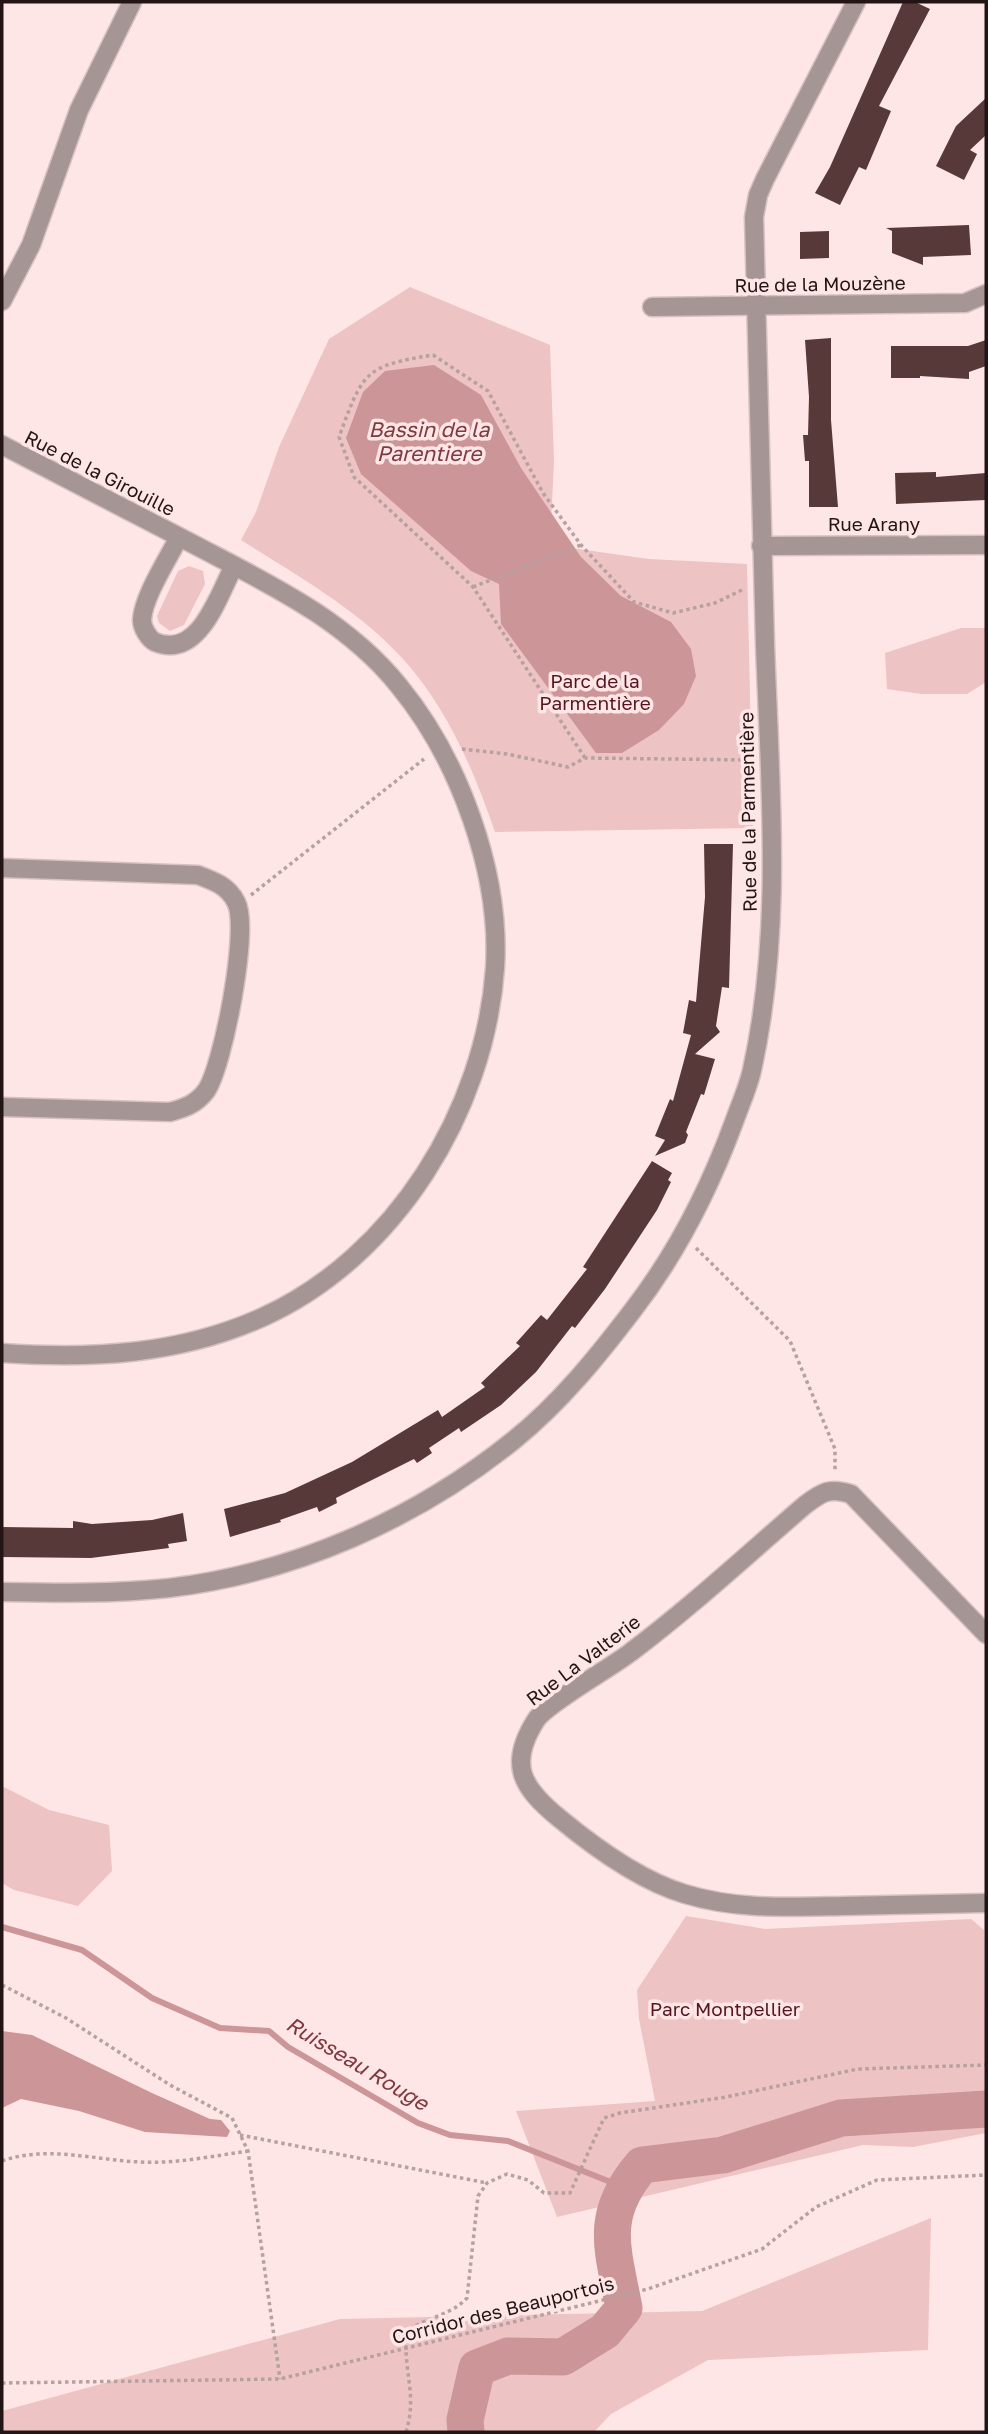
<svg xmlns="http://www.w3.org/2000/svg" width="988" height="2434" viewBox="0 0 988 2434" font-family="'Golos Text',sans-serif">
<style>
.green{fill:#edc3c4}
.water{fill:#cc9597}
.lines{fill:none;stroke-linecap:round;stroke-linejoin:round}
.stream{stroke:#cc9597;stroke-width:6}
.river{stroke:#cc9597;stroke-width:37}
.building{fill:#58393a}
.street-casing{stroke:#d7c0c0;stroke-width:21}
.path{stroke:#b6a0a0;stroke-width:3.5;stroke-dasharray:3.5 3.5;stroke-linecap:butt}
.street{stroke:#a69595;stroke-width:18}
.labels{text-anchor:middle;stroke-width:7;stroke-linejoin:round;paint-order:stroke}
.street-label{font-size:19px;fill:#231515;stroke:#ffe6e6}
.park-label{font-size:19px;fill:#56151e;stroke:#ffe6e6}
.water-label{font-size:21px;font-style:italic;fill:#7f3a40;stroke:#ffe6e6}
</style>
<rect width="100%" height="100%" fill="#ffe6e6"/>
<g class="green">
<path d="M 410,287 L 550,345 L 554,461 L 550,545 L 649,559 L 747,564 L 753,828 L 495,832 C 474,771 448,709 403,659 C 359,610 296,575 241,540 L 256,512 L 279,447 L 329,339 Z"/>
<polygon points="189,566 203,571 205,584 184,625 170,631 159,623 157,616 178,571"/>
<polygon points="961,628 986,628 986,682 967,694 921,694 887,689 885,653"/>
<polygon points="2,1786 49,1810 109,1825 112,1871 78,1906 14,1890 2,1883"/>
<polygon points="686,1916 765,1929 971,1919 984,1930 986,2133 913,2147 863,2145 557,2217 516,2111 655,2101 639,2019 637,1990"/>
<polygon points="931,2218 928,2350 708,2360 611,2414 594,2432 2,2432 2,2411 340,2319 702,2311"/>
</g>
<g class="water">
<polygon points="434,365 481,395 521,468 581,557 621,596 671,622 691,649 696,676 684,704 659,730 622,753 596,753 501,624 499,584 471,571 361,474 346,438 363,392 385,371"/>
<polygon points="2,2031 32,2035 152,2093 210,2119 221,2120 230,2131 227,2137 145,2132 79,2111 21,2099 2,2108"/>
</g>
<g class="lines">
<polyline class="stream" points="2,1927 82,1950 152,1998 220,2028 269,2031 288,2047 418,2123 450,2135 508,2141 623,2187"/>
<path class="river" d="M 466,2432 L 465,2420 L 477,2368 L 508,2356 L 563,2357 L 605,2331 L 624,2308 C 613,2249 598,2216 642,2165 L 723,2155 L 841,2118 L 986,2109"/>
</g>
<g class="building">
<polygon points="903,2 915,2 930,9 879,106 891,111 866,170 859,167 840,205 815,193 830,167"/>
<polygon points="986,98 986,135 970,150 977,154 964,180 936,166 956,126"/>
<polygon points="969,225 971,255 923,257 923,265 892,253 892,231 886,228"/>
<polygon points="829,231 829,258 800,259 800,232"/>
<polygon points="831,338 831,420 838,507 809,507 809,461 805,461 803,435 808,435 809,397 805,340"/>
<polygon points="986,340 986,366 969,372 969,379 920,376 920,378 891,378 891,346 968,346"/>
<polygon points="936,472 936,477 986,473 986,500 896,504 895,473"/>
<polygon points="704,844 733,844 729,988 722,987 716,1026 720,1032 695,1054 715,1059 704,1095 701,1094 686,1132 688,1135 685,1143 655,1156 665,1140 655,1136 670,1099 673,1101 691,1035 683,1033 689,1000 696,1002 705,897"/>
<polygon points="652,1161 672,1173 668,1180 671,1182 657,1210 605,1289 575,1328 572,1326 536,1372 501,1405 461,1432 459,1428 429,1448 432,1453 417,1463 414,1459 336,1498 337,1503 319,1512 317,1507 280,1520 281,1522 230,1537 224,1509 285,1493 352,1462 438,1410 442,1417 485,1387 481,1383 520,1346 516,1343 541,1315 547,1320 587,1269 583,1267"/>
<polygon points="183,1513 187,1541 168,1544 169,1548 91,1558 2,1557 2,1527 73,1528 73,1521 92,1524 152,1520"/>
</g>
<g class="lines">
<g class="street-casing">
<g id="street">
<polyline points="2,301 31,245 79,110 132,2"/>
<polyline points="652,307 965,303 986,294"/>
<path d="M 2,445 C 65,478 129,511 193,544 C 267,583 345,619 399,686 C 459,759 501,873 495,968 C 485,1111 395,1257 263,1317 C 179,1355 92,1359 2,1353"/>
<path d="M 179,537 C 168,559 143,597 142,620 C 142,628 149,639 155,642 C 199,660 218,596 234,566"/>
<polyline points="761,546 986,545"/>
<path d="M 2,868 L 198,875 C 214,881 228,886 236,902 C 250,927 223,1067 206,1091 C 196,1104 185,1108 170,1112 L 2,1107"/>
<path d="M 2,1592 C 58,1593 113,1594 169,1588 C 295,1573 416,1519 514,1440 C 560,1403 598,1356 633,1310 C 677,1253 709,1190 734,1122 C 740,1105 748,1088 752,1070 C 783,930 770,786 765,644 C 760,502 759,359 754,217 L 758,195 L 765,179 L 856,2"/>
<path d="M 986,1634 L 851,1494 C 830,1487 822,1492 805,1505 C 748,1554 691,1607 631,1652 C 612,1667 546,1704 536,1720 C 508,1764 521,1787 559,1818 C 594,1847 641,1881 685,1894 C 737,1910 790,1907 843,1906 C 891,1905 939,1904 986,1903"/>
</g>
</g>
<g class="path">
<polyline points="473,587 581,545"/>
<polyline points="462,749 507,754 568,767 585,758 752,760"/>
<path d="M 585,758 L 473,587 L 354,477 L 339,437 C 363,372 364,366 433,355 L 488,391 L 543,493 L 581,545 L 634,602 L 673,613 L 715,603 L 744,589"/>
<polyline points="251,895 424,759"/>
<polyline points="696,1248 790,1341 835,1449 835,1472"/>
<polyline points="2,1985 66,2018 170,2085 232,2118 248,2151 280,2379"/>
<polyline points="240,2135 487,2183"/>
<path d="M 2,2161 C 47,2145 93,2160 140,2162 C 176,2164 213,2156 248,2151"/>
<polyline points="2,2383 280,2379 648,2289 762,2249 816,2207 877,2180 986,2175"/>
<path d="M 406,2432 C 418,2394 402,2369 407,2331 C 427,2317 450,2316 467,2298 L 478,2196 L 487,2183 L 507,2174 L 528,2180 L 544,2193 L 570,2193 L 604,2118 L 620,2113 L 726,2097 L 858,2069 L 986,2065"/>
</g>
<use href="#street" class="street"/>
</g>
<g class="labels">
<g class="street-label">
<text transform="translate(820 284) rotate(-1)" y="7">Rue de la Mouzène</text>
<text transform="translate(100 473) rotate(27)" y="7">Rue de la Girouille</text>
<text x="874" y="531">Rue Arany</text>
<text transform="translate(748 812) rotate(-91)" y="7">Rue de la Parmentière</text>
<text transform="translate(583 1660) rotate(-37)" y="7">Rue La Valterie</text>
<text transform="translate(503 2310) rotate(-14)" y="7">Corridor des Beauportois</text>
</g>
<g class="park-label">
<text x="595" y="688">Parc de la<tspan x="595" dy="22">Parmentière</tspan></text>
<text x="725" y="2016">Parc Montpellier</text>
</g>
<g class="water-label">
<text x="429" y="437">Bassin de la<tspan x="429" dy="24">Parentiere</tspan></text>
<text transform="translate(357 2064) rotate(31)" y="7">Ruisseau Rouge</text>
</g>
</g>
<rect width="988" height="2434" fill="none" stroke="#231515" stroke-width="7"/>
</svg>
